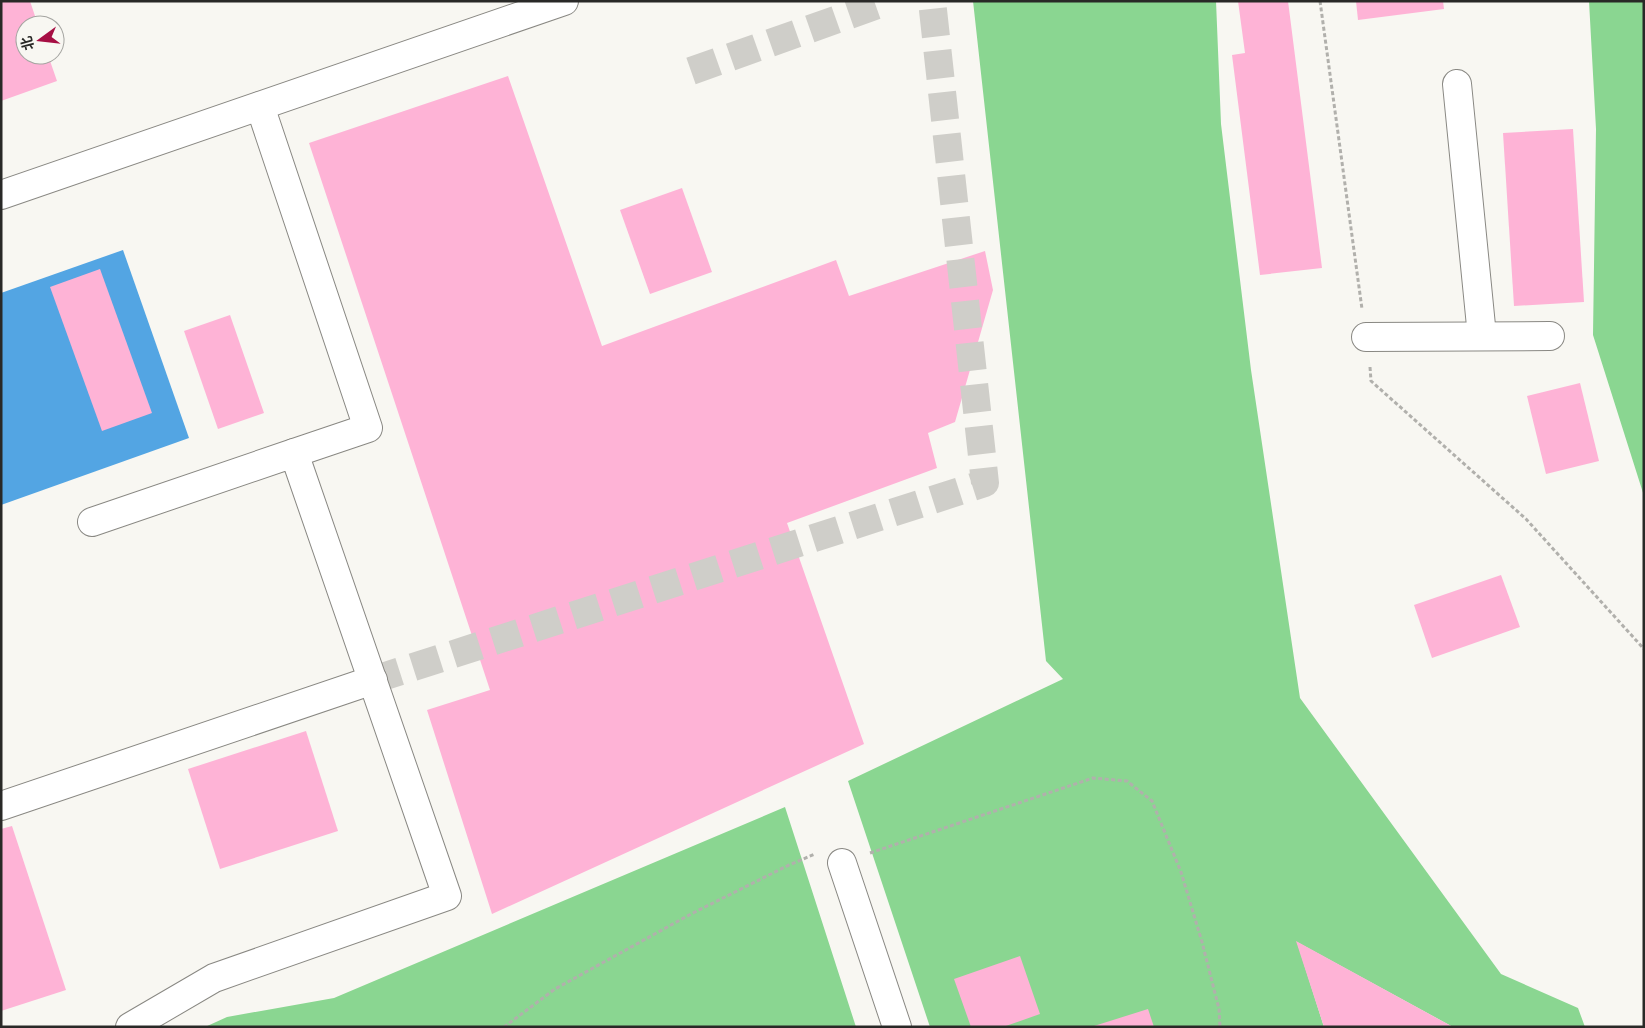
<svg xmlns="http://www.w3.org/2000/svg" width="1645" height="1028" viewBox="0 0 1645 1028" font-family="Raleway,'Noto Sans SC',sans-serif">
<style>
.forest{fill:#8ad691}
.water{fill:#53a5e3}
.building{fill:#feb3d6}
.lines{fill:none;stroke-linecap:round;stroke-linejoin:round}
.minor-tunnel{stroke:#cfcec9;stroke-width:28;stroke-dasharray:28 14;stroke-linecap:butt}
.minor-casing{stroke:#898883;stroke-width:30}
.path{stroke:#b1b0ac;stroke-width:3;stroke-dasharray:4 2.5;stroke-linecap:butt}
.minor{stroke:#fff;stroke-width:28}
</style>
<rect width="100%" height="100%" fill="#f8f7f2"/>
<g class="forest">
<polygon points="973,1 1216,1 1221,124 1251,370 1300,698 1501,974 1578,1008 1585,1027 1453,1027 1297,942 1324,1027 930,1027 848,781 1063,679 1046,661"/>
<polygon points="1589,1 1644,1 1644,496 1593,335 1596,129"/>
<polygon points="785,807 856,1027 205,1027 227,1017 334,998"/>
</g>
<polygon class="water" points="123,250 189,438 1,505 1,293"/>
<g class="building">
<polygon points="1,1 30,1 38,25 25,25 25,55 48,55 57,81 1,101"/>
<polygon points="1238,1 1288,1 1322,268 1260,275 1232,55 1245,53"/>
<polygon points="1356,1 1443,1 1444,9 1358,20"/>
<polygon points="508,76 602,346 836,260 849,296 985,251 993,290 955,422 928,433 937,468 787,523 864,744 492,914 427,710 490,690 309,143"/>
<polygon points="1573,129 1584,302 1514,306 1503,133"/>
<polygon points="682,188 712,272 650,294 620,210"/>
<polygon points="100,269 152,413 102,431 50,287"/>
<polygon points="230,315 264,413 218,429 184,331"/>
<polygon points="1580,383 1599,461 1546,474 1527,396"/>
<polygon points="1501,575 1520,627 1432,658 1414,605"/>
<polygon points="306,731 338,831 220,869 188,769"/>
<polygon points="12,826 66,990 1,1011 1,829"/>
<polygon points="1296,941 1453,1027 1324,1027"/>
<polygon points="1020,956 1040,1014 1003,1027 971,1027 954,979"/>
<polygon points="1148,1009 1154,1027 1094,1027 1094,1026"/>
</g>
<g class="lines">
<g class="minor-tunnel">
<polyline points="691,71 889,1"/>
<polyline points="373,680 985,483 932,1"/>
</g>
<g class="minor-casing">
<g id="minor">
<polyline points="1457,84 1482,336"/>
<polyline points="260,106 368,428 294,453"/>
<polyline points="1,195 564,1"/>
<polyline points="1366,337 1550,336"/>
<polyline points="92,522 294,453 447,896 214,978 130,1027"/>
<polyline points="1,806 373,680"/>
<polyline points="842,863 897,1027"/>
</g>
</g>
<g class="path">
<polyline points="1320,1 1362,309"/>
<polyline points="1370,367 1371,381 1526,519 1644,649"/>
<polyline points="870,853 1093,778 1127,781 1152,801 1181,872 1202,942 1219,1009 1220,1027"/>
<polyline points="504,1027 555,989 691,914 789,865 815,854"/>
</g>
<use href="#minor" class="minor"/>
</g>
<rect width="1645" height="1028" fill="none" stroke="#292927" stroke-width="5"/>
<g transform="translate(40 40) rotate(255)"><circle r="24" fill="#f8f7f2" stroke="#a5a5a1"/>
<path d="M0-4L9 19L0 12L-9 19Z" fill="#a60e43"/>
<text y="-8" font-size="14" font-weight="bold" text-anchor="middle" fill="#292927">北</text>
</g>
</svg>
